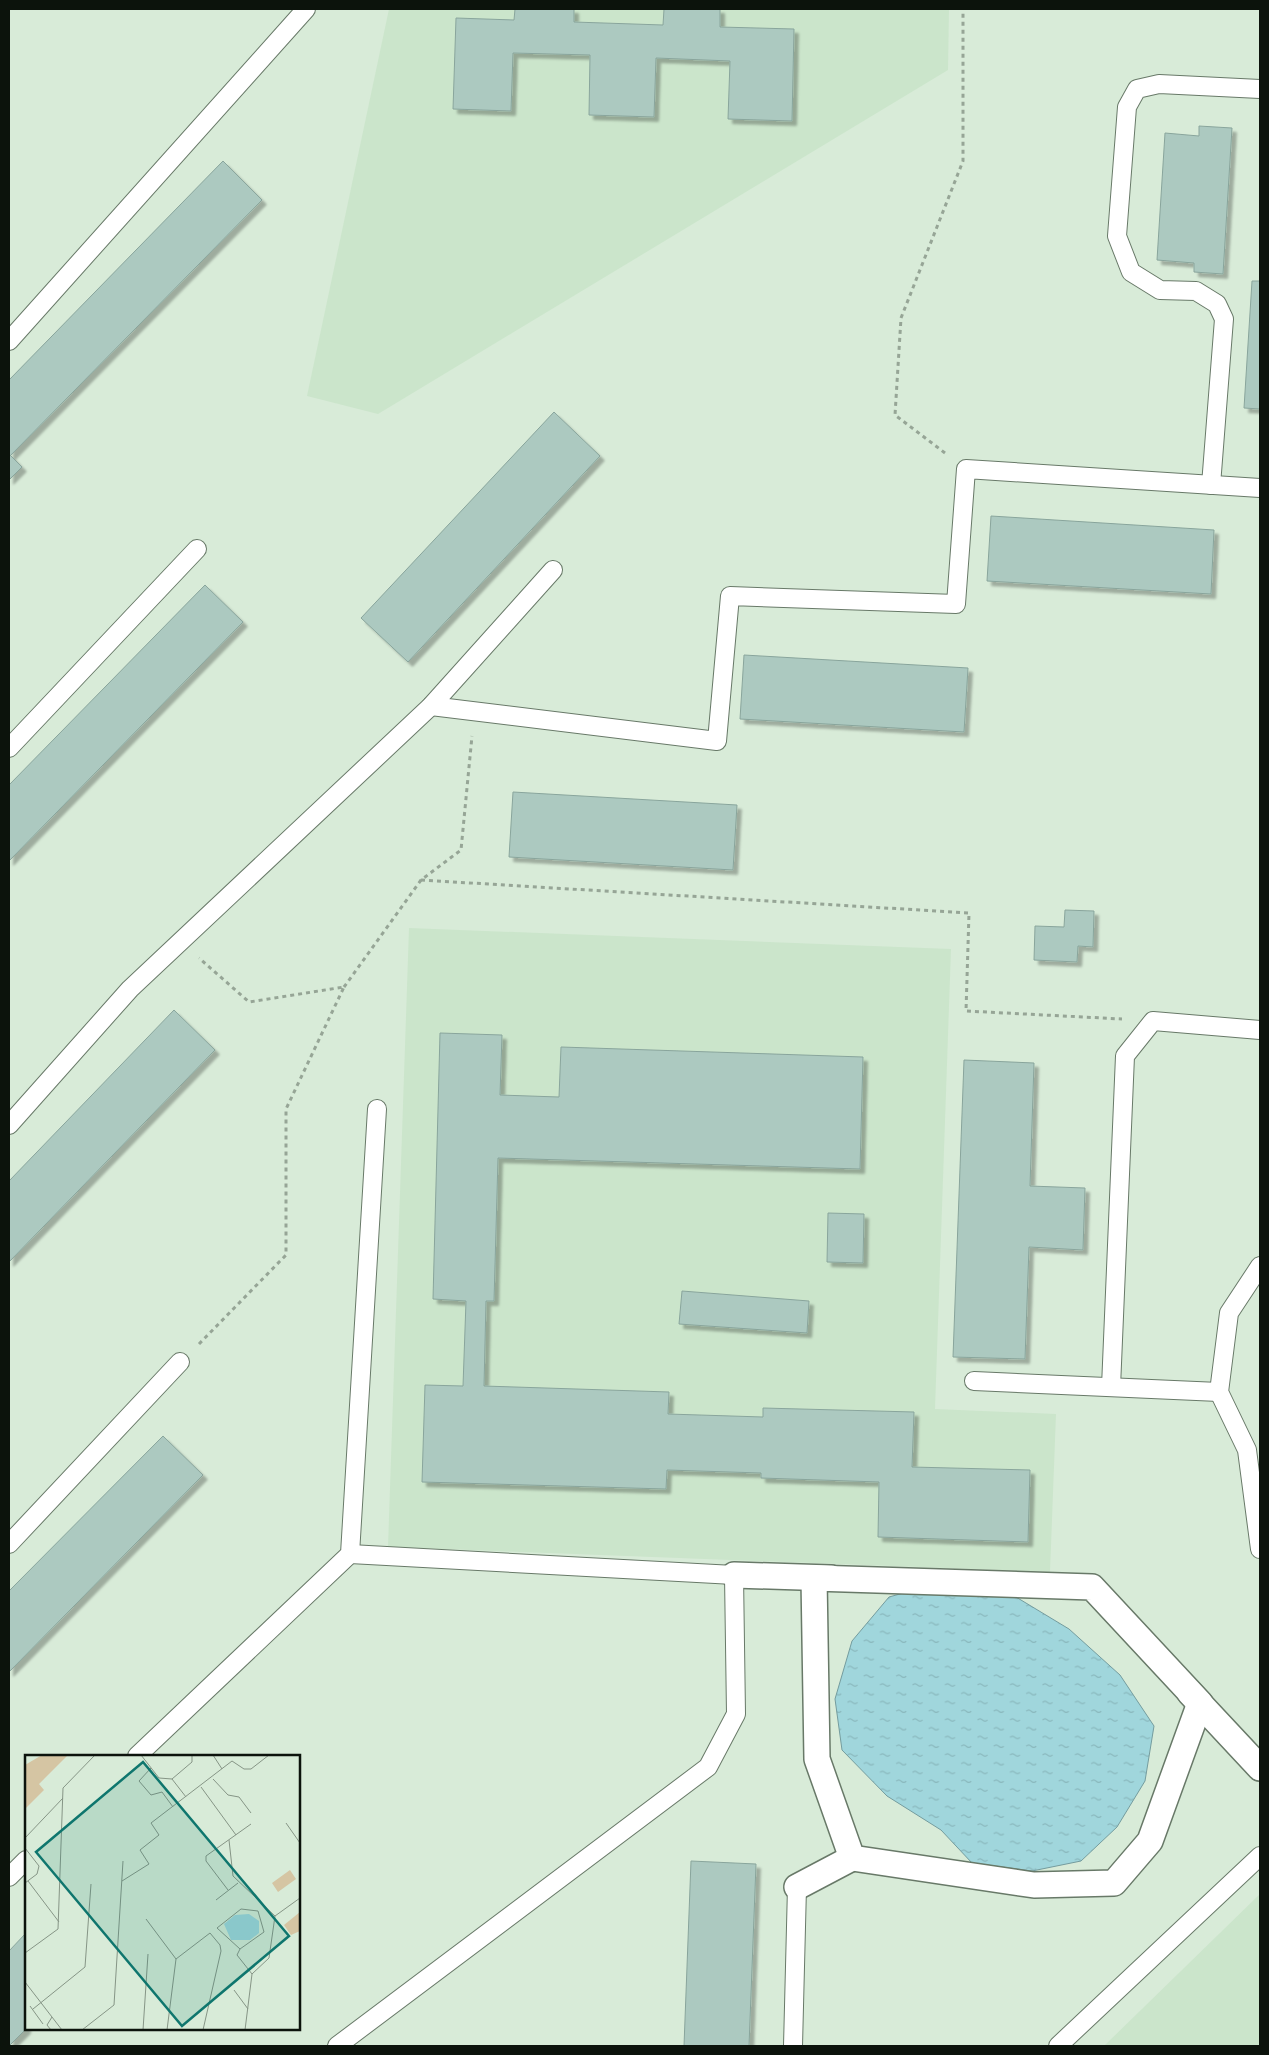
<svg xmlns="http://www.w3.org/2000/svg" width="1269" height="2055" viewBox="0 0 1269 2055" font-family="Commissioner,sans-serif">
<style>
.built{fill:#cbe5cb}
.water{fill:url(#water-ripples);stroke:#749c9e}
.building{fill:#acc9c0;stroke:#89a59c;filter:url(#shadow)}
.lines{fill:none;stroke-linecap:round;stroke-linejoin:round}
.service-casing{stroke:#687968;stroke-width:20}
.pedestrian-casing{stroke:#687968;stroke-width:28}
.path{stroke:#96a596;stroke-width:3;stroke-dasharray:4 4;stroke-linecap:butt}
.service{stroke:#fff;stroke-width:18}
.pedestrian{stroke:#fff;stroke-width:25}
.inset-road{fill:none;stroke:#869586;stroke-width:1}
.view{fill:#0f766e;fill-opacity:0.15;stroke:#0f766e;stroke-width:2.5}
.inset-edge{fill:none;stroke:#0c130c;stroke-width:2.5}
</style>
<defs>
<pattern id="water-ripples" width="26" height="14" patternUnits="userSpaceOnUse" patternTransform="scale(1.25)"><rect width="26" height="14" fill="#a0d6dc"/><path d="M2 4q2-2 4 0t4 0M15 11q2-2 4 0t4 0" fill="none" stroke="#89b7bc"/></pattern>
<filter id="shadow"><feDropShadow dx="4.5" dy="4.5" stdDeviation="1" flood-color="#0004"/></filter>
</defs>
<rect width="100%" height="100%" fill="#d8ebd8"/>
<g class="built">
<polygon points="389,9 949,9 948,70 378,414 307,396"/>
<polygon points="409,928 951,949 935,1409 1056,1414 1050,1572 388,1547"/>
<polygon points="1260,1894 1260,2046 1104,2046"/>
</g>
<polygon class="water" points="943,1582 1016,1597 1069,1629 1120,1675 1154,1726 1145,1781 1117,1827 1081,1861 1032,1871 972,1863 941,1830 887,1796 842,1750 835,1699 852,1641 889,1597"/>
<g class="building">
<polygon points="515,9 574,9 574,22 663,25 664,9 720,9 720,27 794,29 792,121 728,119 730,61 656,58 654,117 589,115 590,55 513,53 511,111 453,109 456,18 514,20"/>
<polygon points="1199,126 1232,128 1223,274 1194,272 1194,263 1157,260 1165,133 1199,136"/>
<polygon points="223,161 262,200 10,456 9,454 9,380"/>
<polygon points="1252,281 1260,281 1260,409 1244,408"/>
<polygon points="554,412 600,456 408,662 361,618"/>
<polygon points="9,454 22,467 9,480"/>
<polygon points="991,516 1214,530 1211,594 987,581"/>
<polygon points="205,585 243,622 9,861 9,785"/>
<polygon points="744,655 968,668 964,732 740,719"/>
<polygon points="513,792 737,805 733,870 509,857"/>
<polygon points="1065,910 1094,911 1093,947 1078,946 1077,962 1034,960 1035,926 1064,927"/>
<polygon points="174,1010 215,1050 9,1262 9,1181"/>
<polygon points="440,1033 502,1035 500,1095 559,1097 561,1047 863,1057 860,1169 498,1158 494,1301 486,1301 484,1386 669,1392 668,1414 763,1417 763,1408 914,1412 912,1467 1030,1470 1028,1542 878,1537 879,1482 761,1478 761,1473 667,1470 666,1489 422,1482 425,1385 463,1386 466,1301 433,1299"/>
<polygon points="964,1060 1034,1063 1030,1186 1085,1188 1083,1250 1029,1247 1025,1359 953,1357"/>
<polygon points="828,1213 864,1214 863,1263 827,1262"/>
<polygon points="682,1291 809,1301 807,1333 679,1324"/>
<polygon points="163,1436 203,1475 9,1672 9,1591"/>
<polygon points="691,1861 756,1864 749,2046 684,2046"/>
<polygon points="26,1933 26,2029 9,2046 9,1951"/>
</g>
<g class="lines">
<g class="service-casing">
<g id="service">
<polyline points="9,341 306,9"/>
<polyline points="1211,485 1224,319 1217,304 1196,291 1160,290 1131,272 1117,236 1127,107 1137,89 1159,84 1260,89"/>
<polyline points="431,706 717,741 730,596 956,604 966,469 1260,488"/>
<polyline points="9,748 197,549"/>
<polyline points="9,1125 130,989 431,706 553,570"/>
<polyline points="1260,1266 1229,1313 1219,1392 1247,1450 1260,1549"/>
<polyline points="974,1381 1219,1392"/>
<polyline points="1111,1387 1125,1056 1153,1021 1260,1030"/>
<polyline points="9,1544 180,1362"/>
<polyline points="137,1756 350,1554 377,1109"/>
<polyline points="9,1877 26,1860"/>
<polyline points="337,2046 708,1767 736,1714 734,1575 350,1554"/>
<polyline points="793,2046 797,1887"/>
<polyline points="1058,2046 1260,1856"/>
</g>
</g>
<g class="pedestrian-casing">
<g id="pedestrian">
<polyline points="734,1575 831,1578"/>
<polygon points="814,1578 1092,1587 1200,1703 1150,1841 1114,1883 1034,1885 852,1858 817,1759"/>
<polyline points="1190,1693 1260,1768"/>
<polyline points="797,1887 852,1858"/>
</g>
</g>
<g class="path">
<polyline points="945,453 895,415 901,318 963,161 963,9"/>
<polyline points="421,880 969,913 966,1011 1122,1019"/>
<polyline points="344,987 421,880 461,850 472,736"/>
<polyline points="199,1344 286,1255 286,1109 344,987 249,1002 199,958"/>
</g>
<use href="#service" class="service"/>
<use href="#pedestrian" class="pedestrian"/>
</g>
<g transform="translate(25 1755)">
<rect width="275" height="275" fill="#d8ebd8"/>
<path d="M 265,115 L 271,124 L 253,137 L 247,128 ZM 275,157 L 275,176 L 266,180 L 259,170 Z" fill="#d5c5a3"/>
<path d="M 17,0 L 43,0 L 14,29 L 19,35 L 0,54 L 0,10 Z" fill="#d5c5a3"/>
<path d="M 224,159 L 234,166 L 234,178 L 225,185 L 206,185 L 199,169 L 210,160 Z" fill="#a0d6dc"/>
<path class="inset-road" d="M 116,0 L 134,23 L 147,24 L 161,42M 188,0 L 197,14M 126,13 L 114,26 L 126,40 L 137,37 L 148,52M 147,24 L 167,7 L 167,0M 188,24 L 203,40 L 214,42 L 226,58M 176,32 L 211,80M 261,68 L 275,88M 0,83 L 38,43M 204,85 L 208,121 L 250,161 L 244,203 L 227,219 L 220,275M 0,93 L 14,111 L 12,119 L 0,128M 3,126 L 34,167M 97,126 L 124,109 L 115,95 L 134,80 L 126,68 L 207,6 L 219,14 L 226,14 L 244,0M 203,135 L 181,106 L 181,101 L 226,69M 191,145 L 213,128M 216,154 L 233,156 L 239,177 L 215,194 L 192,173 ZM 250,161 L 275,143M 121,164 L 151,204 L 142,275M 215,194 L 212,200 L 227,219M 0,198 L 33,174 L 38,33 L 70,0M 151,204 L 185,178 L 195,190 L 196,196 L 178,275M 0,227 L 37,275M 209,235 L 223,254M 5,251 L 18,269M 8,254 L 60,212 L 66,129M 26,275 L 22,270 L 27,262M 57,275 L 89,250 L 98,106M 118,275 L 123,199"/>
<path class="view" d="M 118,7 L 264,181 L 157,271 L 11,97 Z"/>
<rect width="275" height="275" class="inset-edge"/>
</g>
<rect width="1269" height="2055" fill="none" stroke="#0c130c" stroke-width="20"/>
</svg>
